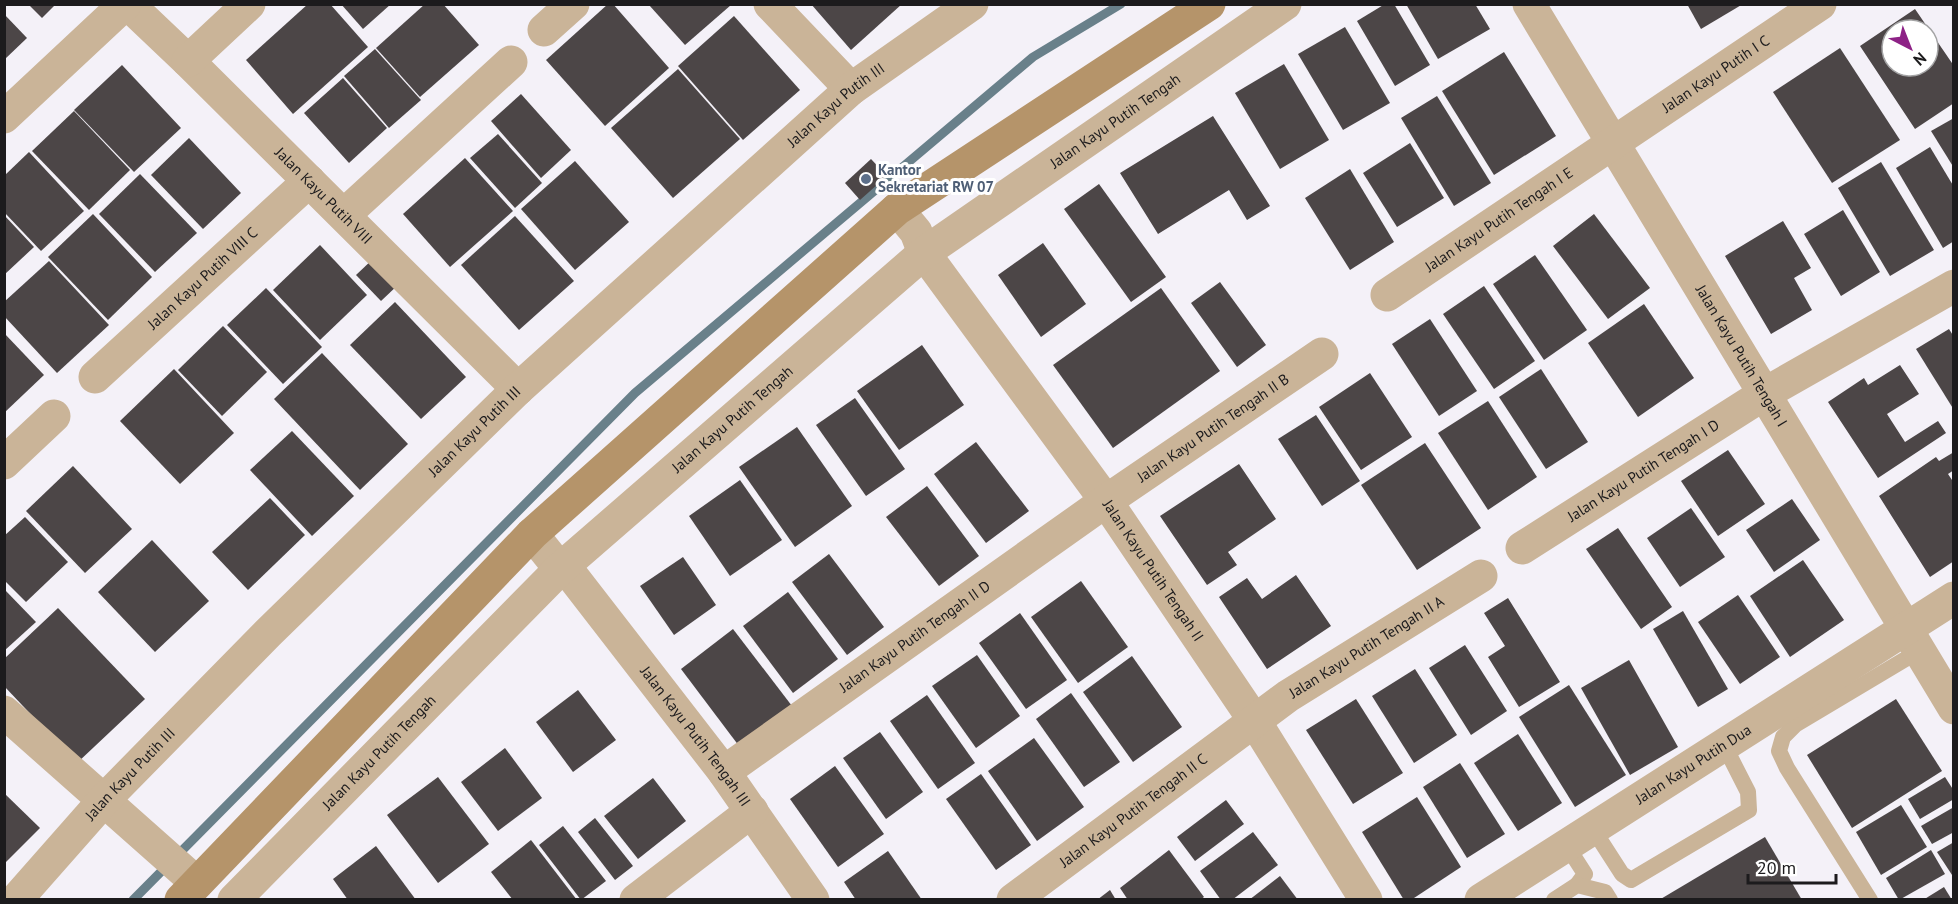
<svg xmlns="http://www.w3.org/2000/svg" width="1958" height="904" viewBox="0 0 1958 904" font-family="'PT Sans',sans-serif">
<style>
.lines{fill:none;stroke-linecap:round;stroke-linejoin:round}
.stream{stroke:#69808a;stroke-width:9}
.building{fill:#4c4647;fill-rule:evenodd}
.lane{stroke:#cab498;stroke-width:16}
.street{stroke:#cab498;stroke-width:33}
.secondary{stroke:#b5946a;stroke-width:33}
.service-dot{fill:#5c6f8a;stroke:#fff;stroke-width:2}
.labels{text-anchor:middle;stroke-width:6;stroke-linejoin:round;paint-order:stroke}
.street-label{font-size:15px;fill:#1c1b1d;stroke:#fff}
.service-label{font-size:15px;font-weight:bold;fill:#4e5e75;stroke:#fff;text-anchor:start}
</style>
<rect width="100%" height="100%" fill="#f4f1f8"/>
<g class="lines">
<polyline class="stream" points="133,900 635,393 1033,57 1121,4"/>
</g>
<g class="building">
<polygon points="28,4 56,4 42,18"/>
<polygon points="308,4 330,4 368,47 293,114 246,60"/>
<polygon points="341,4 391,4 363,29"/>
<polygon points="425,4 443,4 479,45 420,97 376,48"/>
<polygon points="608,4 613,4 669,68 605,126 546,60"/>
<polygon points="811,4 902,4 851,50"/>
<polygon points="1385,4 1394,4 1430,65 1395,86 1357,21"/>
<polygon points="1406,4 1475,4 1490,29 1438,59"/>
<polygon points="1687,4 1743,4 1701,29"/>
<polygon points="649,5 731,5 685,45"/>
<path d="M 1915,9 L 1954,66 L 1954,103 L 1915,129 L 1860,46 ZM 1892,30 L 1928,30 L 1928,66 L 1892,66 Z"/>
<polygon points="4,14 27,38 4,60"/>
<polygon points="734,16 800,90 743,140 678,66"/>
<polygon points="1345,27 1390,103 1343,130 1298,54"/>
<polygon points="1840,48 1900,140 1832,183 1773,92"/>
<polygon points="375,49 421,100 389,128 344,76"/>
<polygon points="1504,52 1556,136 1494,175 1442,91"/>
<polygon points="1284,64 1329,140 1280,169 1235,93"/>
<polygon points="122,65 181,128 134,172 74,110"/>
<polygon points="678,69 740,139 673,198 611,128"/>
<polygon points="343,78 387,128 349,163 304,113"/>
<polygon points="521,94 571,150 541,178 491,121"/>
<polygon points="1437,96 1491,183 1454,206 1401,118"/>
<polygon points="74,111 130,170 89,210 32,151"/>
<polygon points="1213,116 1270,206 1247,220 1229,190 1158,234 1120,173"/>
<polygon points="1954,118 1954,168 1931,131"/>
<polygon points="498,134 542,183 515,208 470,158"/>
<polygon points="189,138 241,193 203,229 151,175"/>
<polygon points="1410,143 1444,198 1397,227 1363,173"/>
<polygon points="1930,147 1954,187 1954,241 1943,248 1896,168"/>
<polygon points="29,152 84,211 41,251 4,212 4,176"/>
<polygon points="465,158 513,211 450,267 403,214"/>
<polygon points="871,159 887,176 860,200 845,183"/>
<polygon points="575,161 629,222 575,270 521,209"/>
<polygon points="1881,162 1934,250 1890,276 1838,188"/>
<polygon points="1350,169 1394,242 1350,270 1305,198"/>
<polygon points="140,174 197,233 155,272 99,214"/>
<polygon points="1099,184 1166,277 1131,302 1064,209"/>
<polygon points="1843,210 1880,272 1841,296 1804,234"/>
<polygon points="93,214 152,277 108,320 48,257"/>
<polygon points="1594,214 1650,288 1608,319 1553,246"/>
<polygon points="4,215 34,247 4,275"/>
<polygon points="515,216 574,281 519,330 461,265"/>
<polygon points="1783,221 1811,268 1794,278 1812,310 1771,334 1725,256"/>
<polygon points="1043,243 1086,304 1041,337 998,275"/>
<polygon points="320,245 367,295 320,340 273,290"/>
<polygon points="1535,255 1587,330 1544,360 1493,284"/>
<polygon points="374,258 399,284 381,301 356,275"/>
<polygon points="49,261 109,325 57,373 4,316 4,302"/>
<polygon points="1220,282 1266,345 1237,367 1191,303"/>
<polygon points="1484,286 1535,361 1494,389 1443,314"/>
<polygon points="266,288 322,347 283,384 227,325"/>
<polygon points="1161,288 1220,371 1113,448 1053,365"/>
<polygon points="395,302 466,377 421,419 350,345"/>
<polygon points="1644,304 1694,378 1638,417 1588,343"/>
<polygon points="1430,319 1477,391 1439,416 1392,344"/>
<polygon points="223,326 267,372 222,416 178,370"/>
<polygon points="1949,329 1954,337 1954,410 1916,349"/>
<polygon points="4,333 44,375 4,413"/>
<polygon points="922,345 964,405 899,450 857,391"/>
<polygon points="322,353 408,444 360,490 274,399"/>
<polygon points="1900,365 1919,394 1887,414 1905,442 1938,421 1946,433 1878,478 1828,402 1864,378 1868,385"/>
<polygon points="174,369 234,433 180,484 120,421"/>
<polygon points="1541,369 1588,442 1546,469 1499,397"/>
<polygon points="1370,373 1412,437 1361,470 1319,407"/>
<polygon points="855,398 905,469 866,496 816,425"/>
<polygon points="1488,401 1537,477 1488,510 1438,433"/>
<polygon points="1316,415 1360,481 1322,506 1278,439"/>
<polygon points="797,427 852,506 795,547 739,467"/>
<polygon points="292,431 354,496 312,536 250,470"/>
<polygon points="976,442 1029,511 986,543 934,474"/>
<polygon points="1425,443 1481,528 1417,570 1361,485"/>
<polygon points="1728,450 1765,504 1718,536 1681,481"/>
<polygon points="1954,452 1954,470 1948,474 1954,483 1954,561 1930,577 1879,496 1936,457 1939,461"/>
<polygon points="1239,464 1276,519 1228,552 1237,565 1207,585 1160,516"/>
<polygon points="73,466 132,529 85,573 26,511"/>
<polygon points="740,480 782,540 730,576 689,516"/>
<polygon points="927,486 979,556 939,586 886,517"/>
<polygon points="270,498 305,535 248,590 212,552"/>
<polygon points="1792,499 1820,540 1774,572 1746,530"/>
<polygon points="1691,508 1725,557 1680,587 1647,538"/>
<polygon points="25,517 68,562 26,602 4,580 4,536"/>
<polygon points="1618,528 1672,607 1641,629 1586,549"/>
<polygon points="152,540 209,601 155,652 98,592"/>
<polygon points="829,554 884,627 847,655 792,582"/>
<polygon points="683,557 716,605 674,635 640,586"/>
<polygon points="1803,560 1844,620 1790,657 1750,596"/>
<polygon points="1296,575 1331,626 1267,669 1219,597 1247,578 1262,599"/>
<polygon points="1081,581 1128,647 1078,683 1031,617"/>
<polygon points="4,589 36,622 4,651"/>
<polygon points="788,592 838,659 793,693 743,626"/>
<polygon points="1738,595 1780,657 1740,684 1698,622"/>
<polygon points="1508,598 1560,682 1519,707 1488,657 1505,646 1484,613"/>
<polygon points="58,608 145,699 77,763 4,686 4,659"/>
<polygon points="1683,611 1728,689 1698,707 1653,629"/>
<polygon points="1020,613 1067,680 1026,709 979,643"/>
<polygon points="733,629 792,706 739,746 681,669"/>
<polygon points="1465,645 1507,711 1471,735 1429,668"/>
<polygon points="977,655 1020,716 976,748 932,686"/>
<polygon points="1132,656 1182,727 1133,762 1083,692"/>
<polygon points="1629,660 1678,747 1630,775 1581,688"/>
<polygon points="1415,669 1457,735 1414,763 1372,696"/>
<polygon points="1569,685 1626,775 1575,807 1519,717"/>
<polygon points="578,690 616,740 573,772 536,722"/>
<polygon points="1071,693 1120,762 1084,787 1036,719"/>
<polygon points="927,695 975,763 938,789 890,721"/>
<polygon points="1356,699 1403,773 1353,804 1306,730"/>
<polygon points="1896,699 1942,771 1852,828 1807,755"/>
<polygon points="880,732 923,792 886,819 843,758"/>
<polygon points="1518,734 1562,803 1518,831 1474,763"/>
<polygon points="1034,738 1084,807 1037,841 988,771"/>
<polygon points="505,748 542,798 498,831 461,782"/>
<polygon points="1460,763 1505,834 1467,858 1423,787"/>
<polygon points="835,766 884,834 838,867 790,799"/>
<polygon points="981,774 1031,845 996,870 946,799"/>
<polygon points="438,777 489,844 438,883 387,815"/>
<polygon points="1945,777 1954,791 1954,799 1920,819 1908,799"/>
<polygon points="653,778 686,821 638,859 604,816"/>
<polygon points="4,793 40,828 4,864"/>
<polygon points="1417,797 1461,867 1411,900 1404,900 1362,832"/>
<polygon points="1226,800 1244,824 1195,861 1177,837"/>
<polygon points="1901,805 1927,847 1881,875 1856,832"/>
<polygon points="1954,807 1954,832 1932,844 1921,826"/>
<polygon points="595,818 633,866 615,880 578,832"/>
<polygon points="563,826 606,881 581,900 539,845"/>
<polygon points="1253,832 1278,865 1232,900 1221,900 1200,871"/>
<polygon points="1765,837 1802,900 1659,900"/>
<polygon points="531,840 577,900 513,900 491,872"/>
<polygon points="1954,842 1954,878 1937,852"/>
<polygon points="376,846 416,900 348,900 333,879"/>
<polygon points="1169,850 1204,897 1200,900 1128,900 1120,888"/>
<polygon points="1931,850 1945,874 1899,900 1886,878"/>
<polygon points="888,851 922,900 856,900 844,882"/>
<polygon points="1280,876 1298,900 1249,900"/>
<polygon points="1944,887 1952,900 1923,900"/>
<polygon points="1110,890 1116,900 1097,900"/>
</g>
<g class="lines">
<g class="lane">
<polyline points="1593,829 1622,874 1631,880 1749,810 1748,792 1724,745"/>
<polyline points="1567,846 1585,874 1577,885"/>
<polyline points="1554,900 1577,885 1605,892 1610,900"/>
<polyline points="1870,900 1787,768 1779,751 1783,737 1795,725 1919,651"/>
</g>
<g class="street">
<path id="s1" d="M 128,4 L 188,61 L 518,389"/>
<polyline points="770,4 851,89"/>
<path id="s2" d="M 1529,4 L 1954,708"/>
<polyline points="544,30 573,4"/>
<polyline points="188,61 249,4"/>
<polyline points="4,117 125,4"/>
<path id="s3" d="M 897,209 L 916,232 L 924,253 L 1106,501 L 1254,720 L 1366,900"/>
<polyline points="344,215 511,62"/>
<path id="s4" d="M 1387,295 L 1820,4"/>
<path id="s5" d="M 95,377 L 309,181"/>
<polyline points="4,463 54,416"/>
<path id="s6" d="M 532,534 L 560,569 L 573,577 L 724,772 L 813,900"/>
<path id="s7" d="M 1522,548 L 1764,394 L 1954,286"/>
<polyline points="4,712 197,883"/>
<path id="s8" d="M 724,772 L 1106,501 L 1322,354"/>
<path id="s9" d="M 16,900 L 105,799 L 268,633 L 518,389 L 851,89 L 972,4"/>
<path id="s10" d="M 234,900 L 560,569 L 924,253 L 1285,4"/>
<polyline points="636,900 752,811"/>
<path id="s11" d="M 1013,900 L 1288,696 L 1481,576"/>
<path id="s12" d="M 1481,900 L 1954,598"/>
</g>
<polyline class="secondary" points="181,900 532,534 897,209 1209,4"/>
</g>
<circle class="service-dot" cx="866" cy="179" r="6"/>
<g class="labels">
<g class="street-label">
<text dy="5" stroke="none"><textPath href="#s4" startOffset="396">Jalan Kayu Putih I C</textPath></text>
<text dy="5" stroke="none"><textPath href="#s9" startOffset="1143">Jalan Kayu Putih III</textPath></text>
<text dy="5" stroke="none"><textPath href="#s10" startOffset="1179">Jalan Kayu Putih Tengah</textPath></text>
<text dy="5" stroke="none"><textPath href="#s1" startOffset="274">Jalan Kayu Putih VIII</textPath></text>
<text dy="5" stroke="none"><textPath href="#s4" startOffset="135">Jalan Kayu Putih Tengah I E</textPath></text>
<text dy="5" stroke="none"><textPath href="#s5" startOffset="146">Jalan Kayu Putih VIII C</textPath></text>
<text dy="5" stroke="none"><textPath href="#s2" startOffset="411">Jalan Kayu Putih Tengah I</textPath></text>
<text dy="5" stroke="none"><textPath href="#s10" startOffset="693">Jalan Kayu Putih Tengah</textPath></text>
<text dy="5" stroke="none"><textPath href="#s8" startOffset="598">Jalan Kayu Putih Tengah II B</textPath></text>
<text dy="5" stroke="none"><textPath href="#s9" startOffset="656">Jalan Kayu Putih III</textPath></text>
<text dy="5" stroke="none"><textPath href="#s7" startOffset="144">Jalan Kayu Putih Tengah I D</textPath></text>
<text dy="5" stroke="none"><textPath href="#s3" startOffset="444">Jalan Kayu Putih Tengah II</textPath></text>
<text dy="5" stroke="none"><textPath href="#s8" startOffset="234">Jalan Kayu Putih Tengah II D</textPath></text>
<text dy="5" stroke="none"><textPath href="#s11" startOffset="435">Jalan Kayu Putih Tengah II A</textPath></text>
<text dy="5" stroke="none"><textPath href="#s6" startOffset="261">Jalan Kayu Putih Tengah III</textPath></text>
<text dy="5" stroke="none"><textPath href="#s10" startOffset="207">Jalan Kayu Putih Tengah</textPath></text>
<text dy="5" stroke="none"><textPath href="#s12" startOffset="252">Jalan Kayu Putih Dua</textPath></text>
<text dy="5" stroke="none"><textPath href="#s9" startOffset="170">Jalan Kayu Putih III</textPath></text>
<text dy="5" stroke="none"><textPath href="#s11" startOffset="150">Jalan Kayu Putih Tengah II C</textPath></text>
</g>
<g class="service-label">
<text x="878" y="175">Kantor<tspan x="878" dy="17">Sekretariat RW 07</tspan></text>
</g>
</g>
<rect width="1958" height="904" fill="none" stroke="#1c1b1d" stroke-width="12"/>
<g transform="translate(1910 48) rotate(138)"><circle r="28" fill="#ffffff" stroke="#a4a4a5" stroke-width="1.5"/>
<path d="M0-4.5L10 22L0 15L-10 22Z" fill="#8d2286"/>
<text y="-9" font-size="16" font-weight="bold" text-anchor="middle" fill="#1c1b1d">N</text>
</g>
<path d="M1748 874v9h88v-9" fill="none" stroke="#1c1b1d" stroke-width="3"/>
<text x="1757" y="874" font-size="18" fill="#1c1b1d" stroke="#ffffff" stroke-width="4.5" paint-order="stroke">20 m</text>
</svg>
